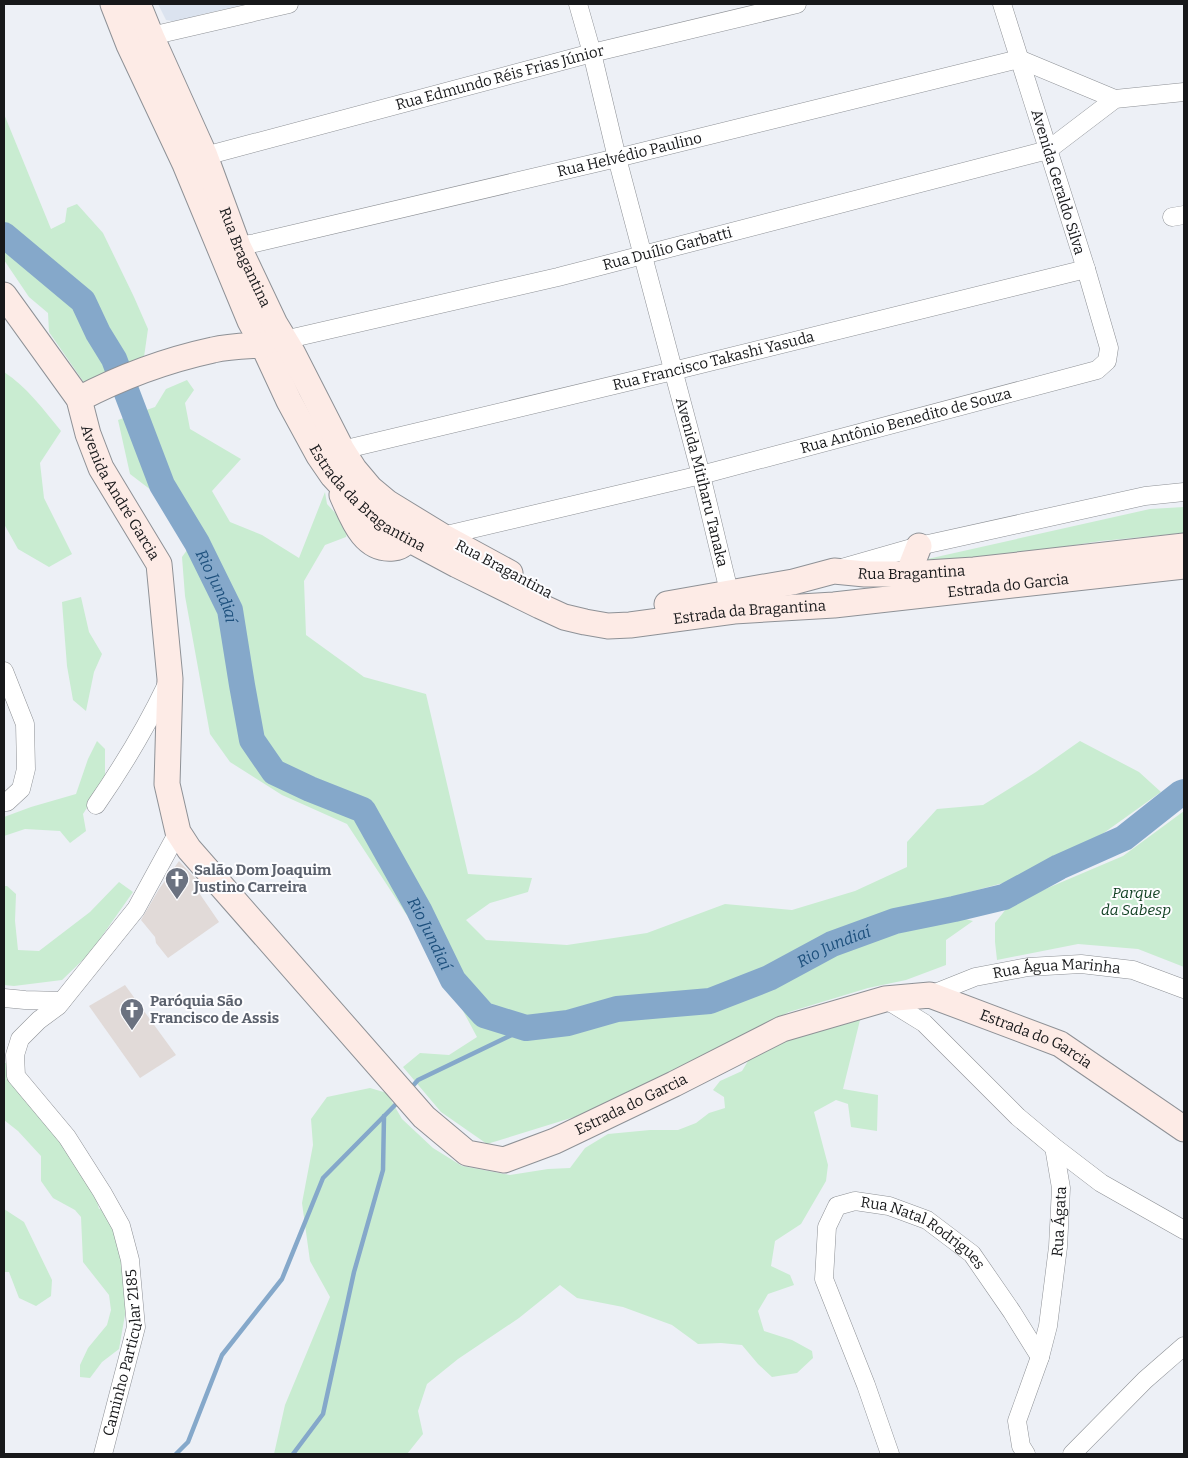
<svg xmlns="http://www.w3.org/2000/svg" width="1188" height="1458" viewBox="0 0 1188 1458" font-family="Bitter,serif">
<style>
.built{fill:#dbe3ef}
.green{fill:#c9ecd1}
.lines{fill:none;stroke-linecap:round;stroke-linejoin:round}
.stream{stroke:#85a8ca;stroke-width:4.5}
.river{stroke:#85a8ca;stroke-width:26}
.building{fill:#e1dad8}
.street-casing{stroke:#8e9196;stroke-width:19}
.secondary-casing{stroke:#8e9196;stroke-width:27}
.street{stroke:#fff;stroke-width:18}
.secondary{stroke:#fdebe6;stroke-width:25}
.labels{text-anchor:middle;stroke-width:4;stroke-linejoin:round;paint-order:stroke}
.street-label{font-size:15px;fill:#17181a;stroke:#fdfdff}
.worship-label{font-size:15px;font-weight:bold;fill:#5b616d;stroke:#fdfdff;text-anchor:start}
.park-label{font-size:15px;font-style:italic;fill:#0e3e20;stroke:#fdfdff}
.water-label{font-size:16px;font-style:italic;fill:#1d507d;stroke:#fdfdff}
</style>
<rect width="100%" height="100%" fill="#edf0f6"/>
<polygon class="built" points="158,4 247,4 199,15 177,22 166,20"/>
<g class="green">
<polygon points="4,114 51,229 65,222 67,208 77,204 103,233 134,297 148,329 144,357 85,384 49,332 48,313 29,297 4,260"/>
<path d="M 4,372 C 26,386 44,410 61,431 L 40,463 L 44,498 L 72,554 L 49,567 L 18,549 L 4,524 Z"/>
<polygon points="187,380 194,390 185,403 190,429 241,459 212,491 230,522 262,535 299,558 325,492 327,504 349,528 346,537 325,545 304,581 306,635 364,677 426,694 468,874 532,878 528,892 490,903 466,920 486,940 567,945 647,933 725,904 792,910 855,891 907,867 907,842 937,809 983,805 1036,772 1080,741 1139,772 1161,792 1094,840 1007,882 947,898 920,907 973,921 946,940 946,965 906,980 868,988 789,1012 584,1114 487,1144 441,1112 403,1067 420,1053 449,1055 477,1037 433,955 347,824 282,795 230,762 210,734 185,596 182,557 202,529 130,474 118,420 155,407 166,389"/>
<polygon points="1184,507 1184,533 1101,541 923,568 923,560 1150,509"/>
<polygon points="81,597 89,632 102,654 94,672 86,711 73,700 67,666 62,602"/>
<polygon points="97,741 105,749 105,780 83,814 86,831 70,843 60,831 25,829 4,836 4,817 31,807 76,794 88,759"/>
<polygon points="1184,811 1184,967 1138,949 1078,944 997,960 995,942 995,923 1010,904 1123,856"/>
<polygon points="119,882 133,892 90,953 62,980 14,986 4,985 4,886 7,886 16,894 15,921 18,950 39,951 90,912"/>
<polygon points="861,1016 843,1089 878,1095 877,1131 851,1127 848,1104 836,1100 814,1112 828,1165 826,1181 801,1224 775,1241 771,1266 790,1275 794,1285 768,1294 758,1311 764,1331 792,1340 812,1351 813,1358 797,1373 772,1377 758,1364 742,1345 721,1343 698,1344 672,1325 623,1307 577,1298 560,1285 519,1318 458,1359 427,1384 418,1411 423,1434 407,1454 274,1454 285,1405 330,1297 310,1261 302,1203 313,1145 311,1119 327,1097 370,1088 387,1093 402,1119 433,1148 462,1166 510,1175 548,1169 570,1168 585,1148 608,1134 650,1130 678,1130 696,1123 709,1113 725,1108 724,1097 713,1090 720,1081 742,1071 751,1056 780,1042"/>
<polygon points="4,1063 6,1063 12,1078 64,1140 95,1193 99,1209 107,1208 124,1263 126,1309 119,1349 102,1362 90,1378 80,1377 80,1365 88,1348 107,1325 111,1310 109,1295 83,1262 81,1217 75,1210 53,1198 41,1181 41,1156 18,1131 4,1120"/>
<polygon points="4,1209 24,1222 52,1280 51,1296 36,1306 19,1298 9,1272 4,1272"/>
</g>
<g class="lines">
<g class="stream">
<polyline points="410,1089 418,1080 526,1028"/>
<polyline points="176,1454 188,1442 222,1355 282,1279 323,1178 400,1100"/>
<polyline points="293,1454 323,1414 354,1272 383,1170 384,1116"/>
</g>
<path class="river" id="s1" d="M 4,235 L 83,301 L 98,333 L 114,359 L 162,485 L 197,543 L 230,610 L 242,685 L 252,740 L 274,772 L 310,789 L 363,810 L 419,910 L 453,980 L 484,1015 L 526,1028 L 568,1023 L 617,1009 L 710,1001 L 769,978 L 832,944 L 895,921 L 954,909 L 1004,897 L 1059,867 L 1124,838 L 1181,793 L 1184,792"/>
</g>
<g class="building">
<polygon points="179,861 196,879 193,884 219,922 168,958 156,943 155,937 141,920 159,889"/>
<polygon points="125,985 176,1055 140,1078 89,1006"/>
</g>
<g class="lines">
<g class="street-casing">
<g id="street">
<path id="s2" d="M 578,4 L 592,53 L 617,158 L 701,475 L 732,604"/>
<polyline points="151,36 289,4"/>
<polyline points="1019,59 1115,99"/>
<path id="s3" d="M 205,156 L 592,53 L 797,4"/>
<polyline points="1172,217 1184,215"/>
<path id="s4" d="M 238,246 L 255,243 L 617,158 L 1019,59"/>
<path id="s5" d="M 284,340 L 558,277 L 1048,150 L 1115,99 L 1184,92"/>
<path id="s6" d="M 342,450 L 673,371 L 1086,269"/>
<path id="s7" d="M 442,536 L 701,475 L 1097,370 L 1107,361 L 1109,348 L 1086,269 L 1002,4"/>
<polyline points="842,568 919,546 1145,496 1184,492"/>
<polyline points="4,671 25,724 26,769 21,789 7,802 4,802"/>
<path d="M 96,805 C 123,766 147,726 167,684"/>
<path id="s8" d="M 930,995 L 975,977 L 1028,967 L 1081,964 L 1133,970 L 1184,989"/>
<polyline points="4,998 25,1000 62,1001"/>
<polyline points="885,999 924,1023 1018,1117 1054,1147 1101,1183 1184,1230"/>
<path id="s9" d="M 103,1454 L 136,1327 L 130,1260 L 121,1226 L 102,1192 L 67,1137 L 16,1076 L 15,1055 L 20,1039 L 39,1020 L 58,1006 L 136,909 L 178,832"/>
<path id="s10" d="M 890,1454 L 866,1385 L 824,1279 L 827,1227 L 837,1206 L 855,1201 L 889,1206 L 927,1220 L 972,1254 L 1012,1312 L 1040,1357"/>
<path id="s11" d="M 1026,1454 L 1021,1446 L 1017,1421 L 1040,1357 L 1048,1326 L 1058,1247 L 1061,1188 L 1054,1147"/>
<polyline points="1072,1454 1145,1380 1184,1346"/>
</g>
</g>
<g class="secondary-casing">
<g id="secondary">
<path id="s12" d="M 113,4 L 129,45 L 185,164 L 250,321 L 263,345 L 289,401 L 319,456 L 332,475 L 356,501 L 386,527 L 457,565 L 540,606 L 564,617 L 585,622 L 608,626 L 630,625 L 734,611 L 834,605 L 1184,566"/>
<path id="s13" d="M 138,4 L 151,36 L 205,156 L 238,246 L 275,324 L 292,352 L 342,450 L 354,469 L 370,488 L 388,503 L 442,536 L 510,573"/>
<path id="s14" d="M 4,295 L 79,399 L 88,434 L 101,468 L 159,564 L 170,679 L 167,784 L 178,832 L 189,849 L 424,1117 L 467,1153 L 504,1160 L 555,1141 L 674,1084 L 782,1029 L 885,999 L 930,995 L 1060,1044 L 1184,1129"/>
<path d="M 79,399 C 121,377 167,360 213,350 C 229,346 247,346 263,345"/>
<path d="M 342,495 C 352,517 363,551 393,548 C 404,547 408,540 411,530"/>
<polyline points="915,588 910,569 919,546"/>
<path id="s15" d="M 667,604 L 793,582 L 834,571 L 865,574 L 911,574 L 974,570 L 1184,546"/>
</g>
</g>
<use href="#street" class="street"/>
<use href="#secondary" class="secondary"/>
</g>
<defs>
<g id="church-pin" transform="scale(1.25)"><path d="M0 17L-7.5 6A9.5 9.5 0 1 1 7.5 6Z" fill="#6b7280" stroke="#fdfdff"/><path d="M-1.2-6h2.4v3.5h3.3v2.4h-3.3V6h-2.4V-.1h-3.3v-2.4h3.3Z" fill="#fff"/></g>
</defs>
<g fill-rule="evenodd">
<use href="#church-pin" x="177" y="879"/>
<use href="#church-pin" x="132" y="1010"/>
</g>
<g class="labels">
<g class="street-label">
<text dy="5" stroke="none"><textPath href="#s3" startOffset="305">Rua Edmundo Réis Frias Júnior</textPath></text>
<text dy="5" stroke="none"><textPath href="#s4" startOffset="402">Rua Helvédio Paulino</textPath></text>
<text transform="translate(1058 182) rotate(73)" y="5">Avenida Geraldo Silva</text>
<text dy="5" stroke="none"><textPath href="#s5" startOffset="394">Rua Duílio Garbatti</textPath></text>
<text dy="5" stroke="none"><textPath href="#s13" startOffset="275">Rua Bragantina</textPath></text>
<text dy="5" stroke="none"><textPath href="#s6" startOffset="382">Rua Francisco Takashi Yasuda</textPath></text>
<text dy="5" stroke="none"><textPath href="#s7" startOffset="478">Rua Antônio Benedito de Souza</textPath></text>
<text dy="5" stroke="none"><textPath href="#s2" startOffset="494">Avenida Mitiharu Tanaka</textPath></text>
<text dy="5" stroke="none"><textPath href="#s14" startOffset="231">Avenida André Garcia</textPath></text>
<text dy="5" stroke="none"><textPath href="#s12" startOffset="562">Estrada da Bragantina</textPath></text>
<text transform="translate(504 569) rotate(28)" y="5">Rua Bragantina</text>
<text dy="5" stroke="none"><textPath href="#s15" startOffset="248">Rua Bragantina</textPath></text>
<text dy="5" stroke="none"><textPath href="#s12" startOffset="1242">Estrada do Garcia</textPath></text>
<text dy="5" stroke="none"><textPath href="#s12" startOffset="982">Estrada da Bragantina</textPath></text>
<text dy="5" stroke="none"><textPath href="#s8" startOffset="131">Rua Água Marinha</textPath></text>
<text dy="5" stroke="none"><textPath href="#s14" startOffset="1628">Estrada do Garcia</textPath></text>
<text dy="5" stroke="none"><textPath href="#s14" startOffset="1192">Estrada do Garcia</textPath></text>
<text dy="5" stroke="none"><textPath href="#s11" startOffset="240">Rua Ágata</textPath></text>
<text dy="5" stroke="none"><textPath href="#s10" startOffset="358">Rua Natal Rodrigues</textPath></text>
<text dy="5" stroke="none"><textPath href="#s9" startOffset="104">Caminho Particular 2185</textPath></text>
</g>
<g class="worship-label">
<text x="194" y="875">Salão Dom Joaquim<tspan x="194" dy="17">Justino Carreira</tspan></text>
<text x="150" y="1006">Paróquia São<tspan x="150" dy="17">Francisco de Assis</tspan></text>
</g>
<g class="park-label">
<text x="1136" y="898">Parque<tspan x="1136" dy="17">da Sabesp</tspan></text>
</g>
<g class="water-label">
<text dy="6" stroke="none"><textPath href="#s1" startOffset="419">Rio Jundiaí</textPath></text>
<text dy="6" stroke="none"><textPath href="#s1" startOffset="854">Rio Jundiaí</textPath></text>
<text dy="6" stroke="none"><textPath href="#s1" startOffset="1319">Rio Jundiaí</textPath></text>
</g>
</g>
<rect width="1188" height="1458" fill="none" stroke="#17181a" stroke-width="10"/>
</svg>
